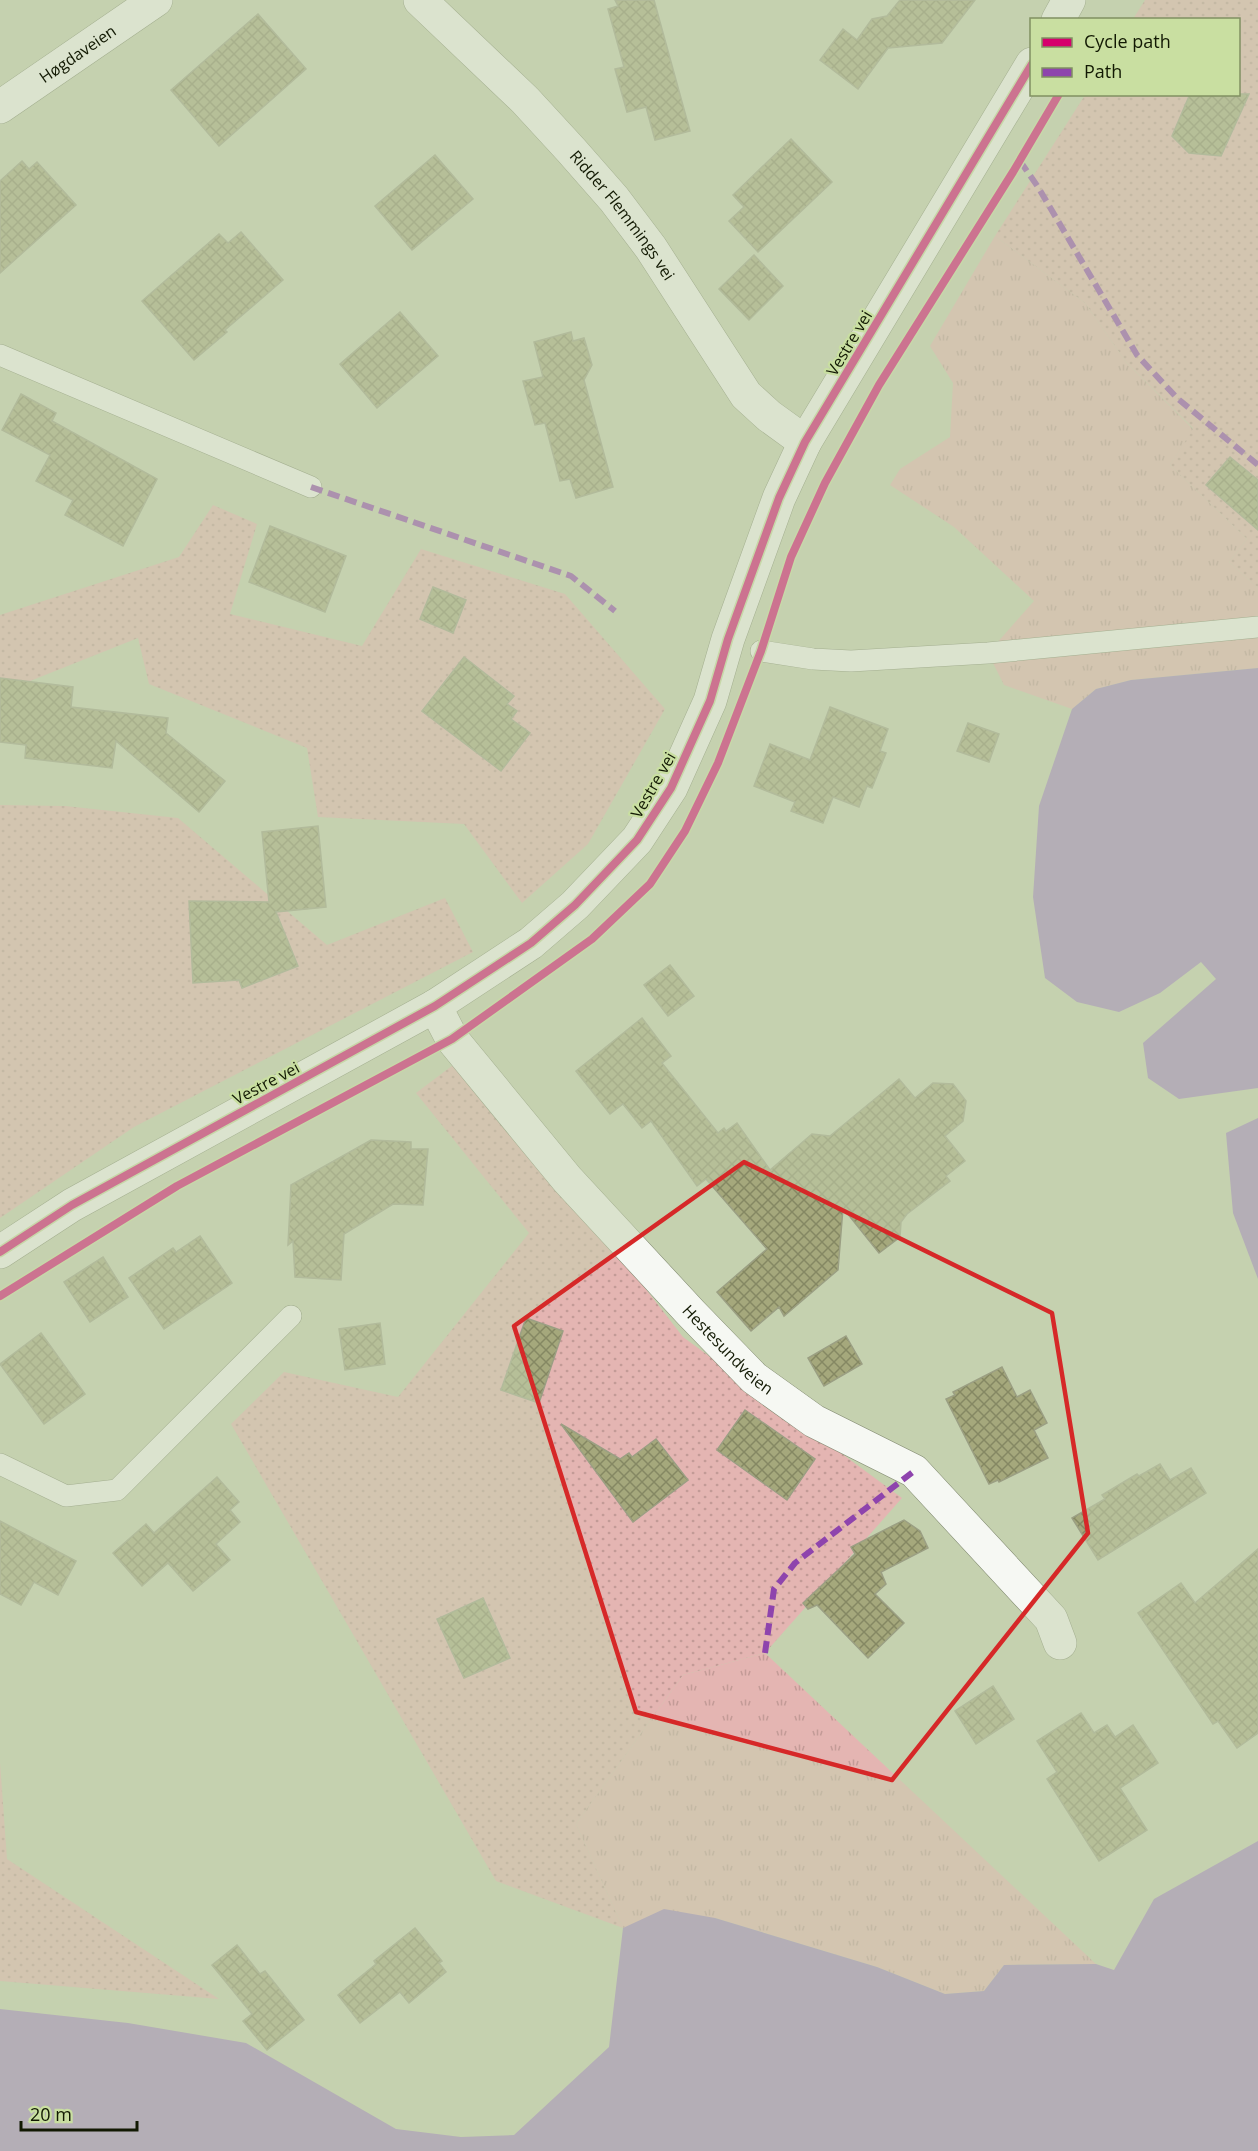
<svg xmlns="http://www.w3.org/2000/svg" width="1258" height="2151" viewBox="0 0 1258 2151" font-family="'Open Sans',sans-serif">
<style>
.grass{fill:url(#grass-dots)}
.park{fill:url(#park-tufts)}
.water{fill:#a183bf}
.building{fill:url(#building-cross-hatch);stroke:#9b9f83;stroke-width:1.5}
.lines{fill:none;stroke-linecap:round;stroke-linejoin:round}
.lane-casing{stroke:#7c856b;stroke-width:22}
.street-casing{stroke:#7c856b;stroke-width:34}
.secondary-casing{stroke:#7c856b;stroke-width:34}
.lane{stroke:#f6f8f3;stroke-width:21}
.street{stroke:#f6f8f3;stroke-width:33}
.secondary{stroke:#f6f8f3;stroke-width:33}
.quiet{stroke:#8e44ad;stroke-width:6;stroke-dasharray:12 6;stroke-linecap:butt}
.cycleway-casing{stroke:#c9dfa1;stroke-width:11}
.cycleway{stroke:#d6006c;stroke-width:8}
.marked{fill:none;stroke:#d62828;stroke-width:4.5;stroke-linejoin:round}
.labels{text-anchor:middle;stroke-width:4.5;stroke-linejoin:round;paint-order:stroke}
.street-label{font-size:16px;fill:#121903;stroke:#c9dfa1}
</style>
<defs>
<pattern id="grass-dots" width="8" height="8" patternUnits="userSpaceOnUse" patternTransform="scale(1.5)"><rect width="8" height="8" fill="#e4b5b2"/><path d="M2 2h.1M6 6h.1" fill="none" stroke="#c39b97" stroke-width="1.8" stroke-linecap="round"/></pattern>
<pattern id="park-tufts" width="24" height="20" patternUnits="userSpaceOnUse" patternTransform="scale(1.5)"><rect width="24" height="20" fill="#e4b5b2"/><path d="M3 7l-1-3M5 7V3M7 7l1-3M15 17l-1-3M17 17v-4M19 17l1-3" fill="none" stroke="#c39b97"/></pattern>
<pattern id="building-cross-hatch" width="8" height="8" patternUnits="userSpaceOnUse" patternTransform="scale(1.5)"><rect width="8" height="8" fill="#a5a87c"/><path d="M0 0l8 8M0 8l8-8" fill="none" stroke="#858863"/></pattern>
</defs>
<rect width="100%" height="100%" fill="#c5d1af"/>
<g class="grass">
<polygon points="1145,0 1258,0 1258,588 1229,562 1247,539 1170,465 1193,428 1126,362 1085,303 995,236 1085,95 1238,94 1238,20 1133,19"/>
<polygon points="213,505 257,524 230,614 362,646 421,549 565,594 665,709 588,844 522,903 464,824 318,817 307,748 149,684 138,638 0,693 0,615 179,557"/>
<polygon points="0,805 65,806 178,818 327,945 445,898 473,952 134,1127 0,1218"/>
<polygon points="465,1056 683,1337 902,1498 765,1653 683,1675 576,1824 623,1928 496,1881 231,1424 284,1372 398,1397 529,1233 416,1093"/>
<polygon points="0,1762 7,1859 219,1999 0,1981"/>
</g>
<g class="park">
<polygon points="995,236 1085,303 1126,362 1193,429 1170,465 1247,539 1229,562 1258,588 1258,668 1131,680 1096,689 1072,709 1004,685 988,653 1034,601 954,527 890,485 900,469 950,437 953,383 930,346"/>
<polygon points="765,1653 1096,1964 1004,1965 984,1991 945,1994 877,1967 715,1918 623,1928 576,1824 683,1675"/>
</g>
<g class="water">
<polygon points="1258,668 1258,1088 1179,1099 1148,1078 1143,1043 1216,979 1201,962 1160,993 1119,1012 1077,1002 1045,978 1033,897 1039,806 1072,709 1096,689 1131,680"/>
<polygon points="1258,1118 1258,1279 1233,1213 1226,1133"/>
<polygon points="1258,1841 1258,2151 0,2151 0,2009 128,2023 246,2043 396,2129 461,2137 514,2135 609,2047 623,1928 664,1909 715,1918 877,1967 945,1994 984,1991 1004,1965 1096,1964 1114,1970 1154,1899"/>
</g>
<g class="building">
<polygon points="615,0 654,0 690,131 655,140 646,107 627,112 615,69 624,67 608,9 618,6"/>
<polygon points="900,0 975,0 942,43 888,48 858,89 820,60 843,29 857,40 872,19 887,16"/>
<polygon points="258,14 306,69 219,146 171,90"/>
<polygon points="1190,94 1249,94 1221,156 1189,153 1172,136"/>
<polygon points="791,139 832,182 758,252 729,221 744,207 733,195"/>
<polygon points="435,155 473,199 412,250 375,206"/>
<polygon points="22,161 29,169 37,162 76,205 0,273 0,181"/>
<polygon points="241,232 283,280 225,330 227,332 194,360 142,301 219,234 228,243"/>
<polygon points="754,255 783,286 749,320 719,289"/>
<polygon points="400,312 438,356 377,408 340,364"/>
<polygon points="571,332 573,341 584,338 592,365 584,380 613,487 576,498 570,479 560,481 545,423 535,425 523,381 543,377 534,342"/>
<polygon points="21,394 56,413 52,421 157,479 123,546 65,515 73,500 36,481 50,455 2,430"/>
<polygon points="1230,457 1258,480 1258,530 1206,485"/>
<polygon points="270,526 346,556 325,612 249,582"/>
<polygon points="433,587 466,600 453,633 420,619"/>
<polygon points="464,657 514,696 507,704 517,711 511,719 530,733 501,771 422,711"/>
<polygon points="0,678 73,687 71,707 168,718 166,733 225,781 199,812 116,741 112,768 25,758 26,745 0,742"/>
<polygon points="830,707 888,729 880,751 886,753 872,788 867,786 859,807 833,797 823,823 791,811 795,802 754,786 770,744 810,760"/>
<polygon points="968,723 999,734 989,762 957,751"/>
<polygon points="318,826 326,907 276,912 298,966 242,988 239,980 193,983 189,901 269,902 262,832"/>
<polygon points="670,965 694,996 668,1016 644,985"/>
<polygon points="642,1018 671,1056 662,1063 718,1133 724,1128 726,1131 737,1123 770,1170 812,1134 830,1136 899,1079 915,1098 933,1083 953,1084 966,1101 963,1121 945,1136 965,1161 946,1176 950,1181 907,1214 901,1222 900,1237 879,1253 843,1208 838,1270 784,1316 779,1307 751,1331 717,1292 767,1249 706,1179 697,1186 651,1121 642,1128 623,1104 610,1114 576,1071"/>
<polygon points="371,1140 411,1142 411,1149 428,1149 423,1205 393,1204 344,1234 341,1280 295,1277 293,1241 288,1245 291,1185"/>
<polygon points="200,1236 232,1283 164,1329 129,1278 173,1248 176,1252"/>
<polygon points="103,1257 128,1297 90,1322 64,1282"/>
<polygon points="526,1318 563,1331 539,1403 501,1390"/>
<polygon points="380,1323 385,1364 345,1370 339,1329"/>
<polygon points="41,1333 85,1394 44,1424 0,1364"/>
<polygon points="846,1336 862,1364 824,1386 808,1358"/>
<polygon points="1002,1367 1017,1397 1030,1390 1047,1423 1034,1430 1048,1458 999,1482 998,1480 989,1484 946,1399 955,1395 953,1392"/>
<polygon points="745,1410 815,1459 787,1500 717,1450"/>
<polygon points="561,1424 620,1459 629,1453 632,1457 656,1439 688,1480 633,1522"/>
<polygon points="1160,1464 1170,1480 1191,1468 1206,1493 1098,1560 1072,1518 1105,1499 1102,1495 1137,1474 1139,1476"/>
<polygon points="217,1477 239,1502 230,1510 240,1522 216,1544 230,1560 193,1591 168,1563 142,1586 113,1553 146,1524 154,1533"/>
<polygon points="904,1520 920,1531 928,1548 881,1572 886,1584 875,1594 904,1623 868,1658 817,1605 808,1609 803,1603 855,1554 851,1547"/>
<polygon points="0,1521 76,1561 58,1595 34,1582 21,1605 0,1594"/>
<polygon points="1258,1549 1258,1733 1237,1748 1218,1721 1213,1724 1138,1613 1181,1583 1195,1603"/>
<polygon points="483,1598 510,1658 464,1678 437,1619"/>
<polygon points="993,1686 1014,1719 976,1744 955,1711"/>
<polygon points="1081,1713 1094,1733 1107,1725 1115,1737 1133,1725 1158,1763 1120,1788 1147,1830 1099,1861 1047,1779 1057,1772 1037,1741"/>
<polygon points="415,1928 442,1961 439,1963 446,1972 409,2003 400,1992 360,2023 338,1995 376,1964 374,1961"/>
<polygon points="237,1945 260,1974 265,1971 304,2020 267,2050 243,2021 252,2014 212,1965"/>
</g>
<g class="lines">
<g class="lane-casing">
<g id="lane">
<polyline points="0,355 311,487"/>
<polyline points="761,651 813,659 851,661 988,653 1258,627"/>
<polyline points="0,1464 66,1496 117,1490 291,1316"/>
</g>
</g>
<g class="street-casing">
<g id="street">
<path id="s1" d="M 420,0 L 525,100 L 571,150 L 614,199 L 651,248 L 746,395 L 769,416 L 805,442"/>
<path id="s2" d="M 0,107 L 156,0"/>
<path id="s3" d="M 435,1006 L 452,1039 L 567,1179 L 691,1313 L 754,1378 L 814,1421 L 914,1471 L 1051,1619 L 1060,1643"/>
</g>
</g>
<g class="secondary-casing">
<g id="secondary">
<polyline points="1058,20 1069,0"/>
<polyline points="0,1252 72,1205 435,1006 531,943 575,905 637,840 671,788 710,701 728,639 779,498 805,442 1032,64"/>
</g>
</g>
<use href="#lane" class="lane"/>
<use href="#street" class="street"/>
<use href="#secondary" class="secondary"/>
<g class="quiet">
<polyline points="1020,161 1038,187 1137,355 1177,398 1258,465"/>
<polyline points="311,487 571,576 615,611"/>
<polyline points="765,1653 774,1589 795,1563 914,1471"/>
</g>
<g class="cycleway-casing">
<g id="cycleway">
<polyline points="0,1252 72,1205 435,1006 531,943 575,905 637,840 671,788 710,701 728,639 779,498 805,442 1032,64"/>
<polyline points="0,1296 177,1186 452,1039 592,939 650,884 685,831 718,763 761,651 791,557 825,483 879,385 1013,172 1059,94"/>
</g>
</g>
<use href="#cycleway" class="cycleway"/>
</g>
<path d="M0 0H1258V2151H0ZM 744,1162 L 1052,1313 L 1088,1533 L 892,1780 L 636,1712 L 514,1326 Z" fill="#c5d1af" fill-opacity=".55" fill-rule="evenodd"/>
<path class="marked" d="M 744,1162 L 1052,1313 L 1088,1533 L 892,1780 L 636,1712 L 514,1326 Z"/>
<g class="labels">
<g class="street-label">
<text dy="6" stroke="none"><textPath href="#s2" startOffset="94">Høgdaveien</textPath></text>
<text dy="6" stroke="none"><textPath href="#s1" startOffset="296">Ridder Flemmings vei</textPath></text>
<text transform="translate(849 343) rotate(-59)" y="6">Vestre vei</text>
<text transform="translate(653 785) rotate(-60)" y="6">Vestre vei</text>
<text transform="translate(266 1083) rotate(-28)" y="6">Vestre vei</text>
<text dy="6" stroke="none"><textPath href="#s3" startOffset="453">Hestesundveien</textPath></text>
</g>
</g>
<rect x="1030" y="18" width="210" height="78" fill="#c9dfa1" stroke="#809062" stroke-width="1.5"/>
<rect x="1042" y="38" width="30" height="9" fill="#d6006c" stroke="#809062" stroke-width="1.5"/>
<text x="1084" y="48" font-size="18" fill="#121903">Cycle path</text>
<rect x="1042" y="68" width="30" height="9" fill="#8e44ad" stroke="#809062" stroke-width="1.5"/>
<text x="1084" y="78" font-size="18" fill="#121903">Path</text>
<path d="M21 2121v9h116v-9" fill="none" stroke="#121903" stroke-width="3"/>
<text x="30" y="2121" font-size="18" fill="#121903" stroke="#c9dfa1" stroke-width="4.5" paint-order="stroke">20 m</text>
</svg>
